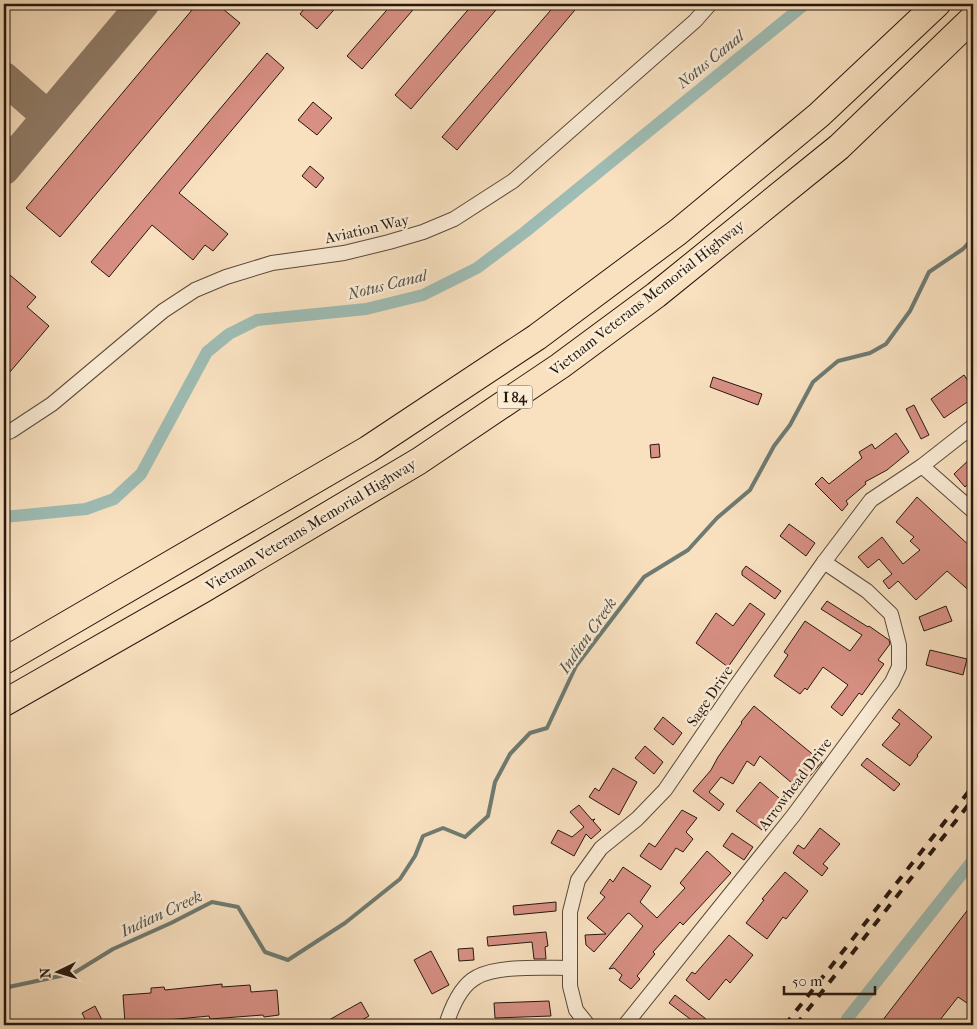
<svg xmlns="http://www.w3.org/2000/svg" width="977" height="1029" viewBox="0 0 977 1029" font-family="'IM FELL French Canon',serif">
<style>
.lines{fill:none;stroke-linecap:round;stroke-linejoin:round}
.stream{stroke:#6e7b73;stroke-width:4}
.canal{stroke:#9ebdb5;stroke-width:12}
.taxiway{stroke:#907c68;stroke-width:32}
.building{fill:#d89084;stroke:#26170f}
.street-casing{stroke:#5b4a3b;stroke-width:16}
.highway-casing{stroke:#26170f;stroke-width:28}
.street{stroke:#fbecd6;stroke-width:14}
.highway{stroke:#f9e1c0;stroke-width:26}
.rail{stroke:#26170f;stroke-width:4;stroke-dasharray:9 9;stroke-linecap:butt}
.labels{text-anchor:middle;stroke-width:5;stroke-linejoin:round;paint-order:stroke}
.shield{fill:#fbecd6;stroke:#66574b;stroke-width:1}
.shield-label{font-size:14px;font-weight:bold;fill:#26170f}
.street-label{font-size:15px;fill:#26170f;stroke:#fbecd6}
.water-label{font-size:16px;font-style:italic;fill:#505149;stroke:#fbecd6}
</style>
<rect width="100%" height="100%" fill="#f9e1c0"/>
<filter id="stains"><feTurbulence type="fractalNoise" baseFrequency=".004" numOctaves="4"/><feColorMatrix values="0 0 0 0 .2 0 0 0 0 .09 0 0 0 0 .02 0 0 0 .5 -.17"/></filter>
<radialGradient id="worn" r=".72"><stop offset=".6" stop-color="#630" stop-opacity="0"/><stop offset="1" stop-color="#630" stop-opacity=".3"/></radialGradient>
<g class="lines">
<polyline class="stream" points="4,988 74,973 113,949 171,923 212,902 238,907 265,952 288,960 345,923 400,879 415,856 423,836 443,828 465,837 488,816 495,782 510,754 530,733 547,728 576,666 644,577 688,550 717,518 750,490 774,446 790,425 813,382 838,361 870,353 886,344 910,311 929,272 963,249 973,238"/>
<g class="canal">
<polyline points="4,517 86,509 114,499 141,474 207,352 229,334 257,320 366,309 423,295 477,268 525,232 805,4"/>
<polyline points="847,1019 973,860"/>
</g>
<g class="taxiway">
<polyline points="4,78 45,114"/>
<polyline points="4,169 143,4"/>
</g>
</g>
<g class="building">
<polygon points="197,4 217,4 240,23 60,237 26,208"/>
<polygon points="308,4 339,4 317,29 300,14"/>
<polygon points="392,4 418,4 362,69 347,56"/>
<polygon points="473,4 501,4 411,109 395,95"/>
<polygon points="556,4 580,4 457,150 442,137"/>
<polygon points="267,53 284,68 179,193 228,234 213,251 205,245 193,260 152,225 109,277 91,262"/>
<polygon points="313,102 332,118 317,135 298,120"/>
<polygon points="310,166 324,178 316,188 302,176"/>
<polygon points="4,270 36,297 27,307 49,326 4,379"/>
<polygon points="964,375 973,388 973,398 944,418 931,399"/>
<polygon points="713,377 762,394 758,405 710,387"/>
<polygon points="914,405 929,435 921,439 906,409"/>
<polygon points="896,433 909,452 887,470 865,482 866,484 846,501 848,504 842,511 815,484 822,477 829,484 862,458 859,452 872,444 875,449"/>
<polygon points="659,444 660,457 651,458 650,445"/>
<polygon points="973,456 973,479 965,487 954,474"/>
<polygon points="917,497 973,549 973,594 947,571 916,600 898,581 889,589 883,581 892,574 879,559 868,568 858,557 882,537 903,564 920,550 910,541 914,537 896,522"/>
<polygon points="789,524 815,543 806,556 780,536"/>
<polygon points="746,566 781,591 775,599 742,575 742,571"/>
<polygon points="827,601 868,627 869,626 889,640 890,644 878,660 884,664 862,695 859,693 842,716 831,707 848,685 823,667 807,690 805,688 800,694 774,676 788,655 784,652 805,621 850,651 862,635 821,609"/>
<polygon points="750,603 765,614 728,667 696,643 716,613 733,626"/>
<polygon points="946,606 952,621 924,631 919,617"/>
<polygon points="930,650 967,659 963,675 926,665"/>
<polygon points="754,706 822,762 799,789 760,756 754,766 747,761 733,784 721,777 709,792 724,804 719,811 693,791 711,770 718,757 742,723 741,722"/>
<polygon points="899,709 932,737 917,755 918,756 910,766 882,745 900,724 892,718"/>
<polygon points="663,717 682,733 673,745 654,729"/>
<polygon points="645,746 663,762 654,774 635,758"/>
<polygon points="867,758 900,784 894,791 861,765"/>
<polygon points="613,768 637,782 619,815 589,797 595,788 599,791"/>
<polygon points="760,782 785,803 762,830 736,811"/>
<polygon points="579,805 592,820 595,819 593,821 601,830 591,839 586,834 574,856 551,843 558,830 572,837 584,827 570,812"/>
<polygon points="682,810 697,818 686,832 693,839 683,852 676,848 661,870 640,856 649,843 655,847"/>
<polygon points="820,828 840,844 823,864 828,868 822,876 793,853 798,845 804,849"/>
<polygon points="732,833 753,847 744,860 723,846"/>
<polygon points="707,851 731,873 683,925 680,922 653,952 655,954 637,976 640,979 631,989 619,980 622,975 614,968 609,969 643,926 629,913 627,914 594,952 586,945 585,935 606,934 587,918 605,897 600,893 610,879 613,882 623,867 651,886 640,902 657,918 685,888 680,883"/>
<polygon points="785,872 808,891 786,919 783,917 767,939 746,923 764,900 762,899"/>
<polygon points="556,902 556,911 514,915 513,906"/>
<polygon points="973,903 973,995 967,1003 958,997 936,1025 879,1025"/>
<polygon points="546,932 548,946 545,947 546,959 534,959 532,942 488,946 487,937"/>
<polygon points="729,935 753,955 730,983 726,979 709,1000 686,980 692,972 695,974"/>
<polygon points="473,948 474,960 459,961 458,949"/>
<polygon points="431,951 449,985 432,994 414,960"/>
<polygon points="222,984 222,987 250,985 251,992 277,990 279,1015 264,1017 263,1015 210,1019 209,1016 167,1020 167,1021 153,1023 153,1021 125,1023 123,995 151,993 151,988 164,987 165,990"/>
<polygon points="675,995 706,1019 702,1025 698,1025 669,1003"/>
<polygon points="549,1001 551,1016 495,1018 494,1003"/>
<polygon points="361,1002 369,1016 353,1025 320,1025"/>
<polygon points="95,1006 101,1018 104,1025 88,1025 82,1013"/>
</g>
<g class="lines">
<g class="street-casing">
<g id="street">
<polyline points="4,434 11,431 52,404 163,311 195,290 226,277 272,263 344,253 389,242 423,232 454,219 513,181 695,21 710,4"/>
<polyline points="922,466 973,511"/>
<path d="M 446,1025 C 451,1009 461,985 477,977 C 499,965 544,968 570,968"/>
<polyline points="588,1025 576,1010 570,986 570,912 578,880 601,848 637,819 665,790 734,689 824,562 871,500 922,466 973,426"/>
<polyline points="625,1025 793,816 892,682 899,667 899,645 891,614 867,591 824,562"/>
</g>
</g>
<g class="highway-casing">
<g id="highway">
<polyline points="4,661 368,449 537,337 678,232 819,115 937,4"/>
<polyline points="4,703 202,590 419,461 560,366 656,295 839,147 973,18"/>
</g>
</g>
<use href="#street" class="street"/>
<use href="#highway" class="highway"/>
<g class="rail">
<polyline points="785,1025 973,786"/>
<polyline points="796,1025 973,799"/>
</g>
</g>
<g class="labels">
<rect class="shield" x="497.5" y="385.5" width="35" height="23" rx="4"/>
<g class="shield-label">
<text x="515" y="402">I 84</text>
</g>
<g class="street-label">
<text transform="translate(367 229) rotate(-13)" y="5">Aviation Way</text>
<text transform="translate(647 298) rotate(-38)" y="5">Vietnam Veterans Memorial Highway</text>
<text transform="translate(311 525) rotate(-31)" y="5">Vietnam Veterans Memorial Highway</text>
<text transform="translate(710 696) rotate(-56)" y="5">Sage Drive</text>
<text transform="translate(795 784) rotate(-53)" y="5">Arrowhead Drive</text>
</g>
<g class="water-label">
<text transform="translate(710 59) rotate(-39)" y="6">Notus Canal</text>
<text transform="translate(387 284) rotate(-14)" y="6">Notus Canal</text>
<text transform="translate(587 635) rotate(-55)" y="6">Indian Creek</text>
<text transform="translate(161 913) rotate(-25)" y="6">Indian Creek</text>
</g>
</g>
<rect width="977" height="1029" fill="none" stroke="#f9e1c0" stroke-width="20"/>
<rect x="5" y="5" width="967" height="1019" fill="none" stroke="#26170f" stroke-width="2.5"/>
<rect x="10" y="10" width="957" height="1009" fill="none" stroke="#26170f"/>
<g transform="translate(58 972) rotate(265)" stroke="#fbecd6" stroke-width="4" paint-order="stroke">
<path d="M0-4L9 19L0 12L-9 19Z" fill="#26170f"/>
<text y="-8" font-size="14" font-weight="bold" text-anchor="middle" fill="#26170f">N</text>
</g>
<path d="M784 986v8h91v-8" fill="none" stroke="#26170f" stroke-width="2.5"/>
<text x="792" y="986" font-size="15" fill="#26170f" stroke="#fbecd6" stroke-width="4" paint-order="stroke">50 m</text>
<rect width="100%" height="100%" filter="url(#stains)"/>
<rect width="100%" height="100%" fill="url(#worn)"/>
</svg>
